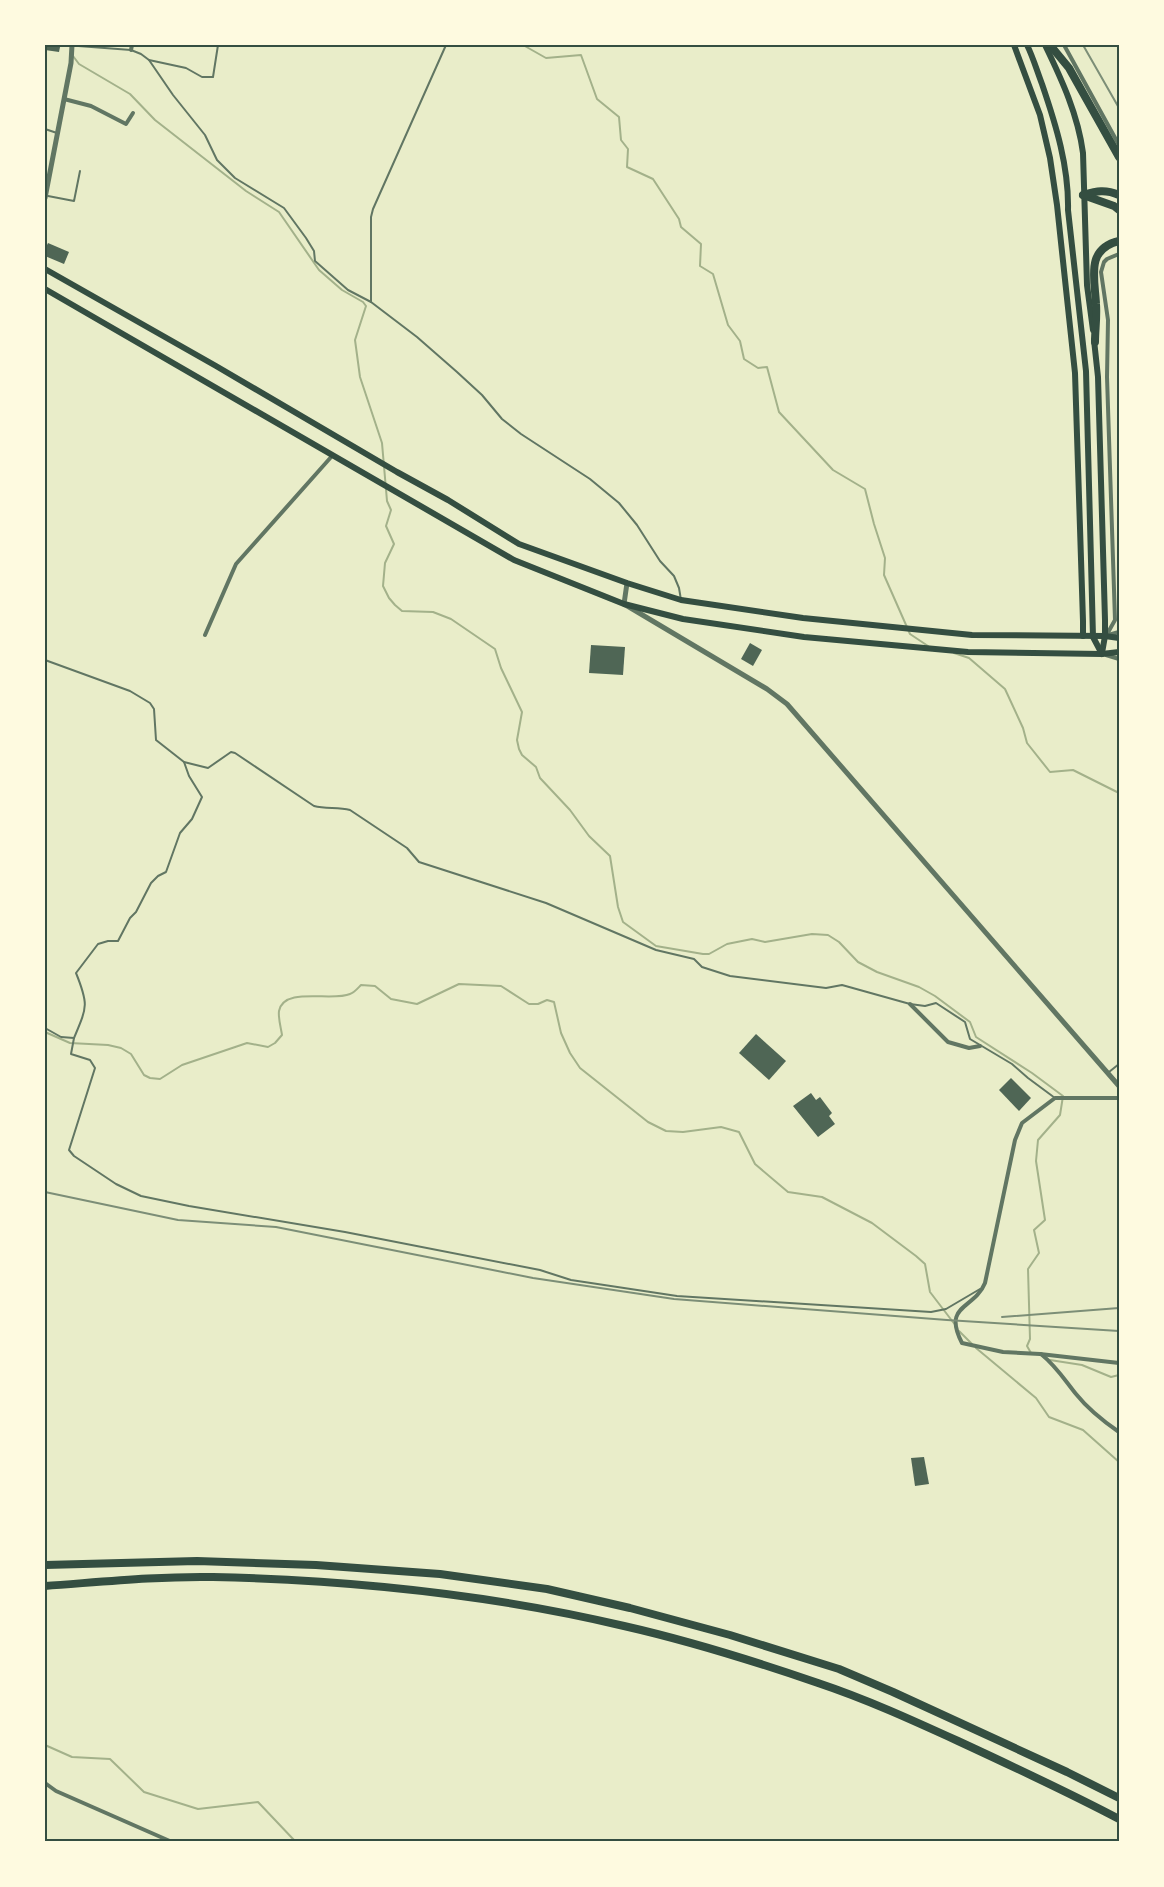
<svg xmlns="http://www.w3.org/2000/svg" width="1164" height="1887" viewBox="0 0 1164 1887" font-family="'Sofia Sans Condensed',sans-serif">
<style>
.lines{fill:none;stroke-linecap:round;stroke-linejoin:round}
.stream{stroke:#a3b18a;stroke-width:2}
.building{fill:#4f6655}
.service{stroke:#617663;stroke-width:2}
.minor{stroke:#617663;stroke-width:4}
.tertiary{stroke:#617663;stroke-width:5}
.primary{stroke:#344e41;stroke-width:6}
.motorway{stroke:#344e41;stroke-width:8}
.rail{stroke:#7c8e77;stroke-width:2}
.neatline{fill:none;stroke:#344e41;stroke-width:2}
</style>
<rect width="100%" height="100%" fill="#e9edc9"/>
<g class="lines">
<g class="stream">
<polyline points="523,45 546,58 581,55 597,99 619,117 621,140 628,149 627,167 653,179 679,219 681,227 701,244 700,266 713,274 728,325 740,341 744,359 758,368 767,367 779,412 833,470 865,489 874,524 885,558 884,575 910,634 928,646"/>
<polyline points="73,56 79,64 130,94 155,120 246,191 279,212 319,270 342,290 363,302 366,306 355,340 360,377 382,443 387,501 391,510 386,526 394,544 385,563 383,586 389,598 395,605 402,611 433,612 451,619 495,649 501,668 522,712 517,740 519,749 522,755 536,767 540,778 570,810 589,836 610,856 618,907 623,922 656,946 703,954 709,954 727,944 752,939 765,942 812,934 828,935 839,942 858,962 877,972 919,987 935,996 970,1022 976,1037 1032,1073 1063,1096 1060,1115 1038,1140 1036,1161 1045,1220 1034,1230 1039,1253 1028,1269 1030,1339 1027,1346 1031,1353"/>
<polyline points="954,653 969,658 1005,689 1023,728 1027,743 1050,772 1073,770 1119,793"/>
<path d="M 45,1032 L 70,1043 L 108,1045 L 121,1048 L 131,1054 L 144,1075 L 150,1078 L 160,1079 L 182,1065 L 247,1043 L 268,1047 L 275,1043 L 282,1035 C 281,1028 278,1018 279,1011 C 284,986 332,1002 350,994 C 354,993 358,988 361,985 L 375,986 L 391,999 L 417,1004 L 459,984 L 501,986 L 529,1004 L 538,1004 L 547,1000 L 554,1002 L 561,1033 L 570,1053 L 580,1068 L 648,1122 L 666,1131 L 683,1132 L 721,1127 L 739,1132 L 755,1164 L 788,1192 L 822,1197 L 872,1223 L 916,1256 L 925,1264 L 930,1292 L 956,1326"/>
<polyline points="959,1331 972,1344"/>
<polyline points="976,1348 1036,1398 1049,1417 1083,1430 1119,1462"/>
<polyline points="1050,1360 1082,1365 1111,1377 1119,1375"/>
<polyline points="45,1745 72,1757 110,1759 144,1792 198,1809 258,1802 294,1840 299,1842"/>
</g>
</g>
<g class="building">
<polygon points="45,45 60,47 59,52 45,50"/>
<polygon points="48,243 69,252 64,264 45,256 45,249"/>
<polygon points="750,643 762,650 753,666 741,659"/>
<polygon points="591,645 625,647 623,675 589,673"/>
<polygon points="756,1034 786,1061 769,1080 739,1053"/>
<polygon points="1011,1078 1031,1098 1019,1111 999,1090"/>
<polygon points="811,1093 816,1100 820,1097 832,1113 829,1116 835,1124 818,1137 793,1106"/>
<polygon points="924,1457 929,1484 915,1486 911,1458"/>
</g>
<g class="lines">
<g class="service">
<polyline points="65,45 131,50 141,54 149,60 173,95 205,135 217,160 235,178 284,208 306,238 314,251 315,261 348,290 371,302 417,337 457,372 482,395 502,419 521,434 590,479 619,503 637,525 660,561 674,576 679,588 681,600"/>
<polyline points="149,60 186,68 202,77 213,77 218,45"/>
<polyline points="45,129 57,133"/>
<polyline points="48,196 74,201 80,171"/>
<polyline points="371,302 371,217 373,209 446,45"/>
<path d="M 45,660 L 130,691 L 150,703 L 154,709 L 156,740 L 184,762 L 208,768 L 231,752 L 235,753 L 314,806 C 326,809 338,807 350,810 L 407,848 L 419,862 L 546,903 L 656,950 L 694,959 L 702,967 L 730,976 L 826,988 L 842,985 L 910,1004 L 925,1006 L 936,1003 L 965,1022 L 970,1039 L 1012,1064 L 1028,1078 L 1055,1098"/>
<polyline points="45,1028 61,1037 74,1038 71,1054 90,1060 95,1068 69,1150 74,1156 116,1184 141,1196 189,1206 345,1232 540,1270 571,1280 677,1296 931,1312 946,1309 980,1289"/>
<path d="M 74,1038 C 87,1007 89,1005 76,973 L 98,944 L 108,941 L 118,941 L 130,918 L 136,912 L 151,883 L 158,876 L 166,872 L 180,833 L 192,819 L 202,797 L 189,776 L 184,762"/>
<polyline points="1109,1072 1119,1064"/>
</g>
<g class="minor">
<polyline points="1064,45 1119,145"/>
<polyline points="131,50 132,45"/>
<polyline points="64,99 91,106 126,124 133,113"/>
<polyline points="205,635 236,564 332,456"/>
<polyline points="1108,635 1119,632"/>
<polyline points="1106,636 1115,620 1107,377 1108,320 1101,272 1104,262 1107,259 1119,254"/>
<polyline points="1106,655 1119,659"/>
<polyline points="910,1004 948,1042 969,1048 980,1046"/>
<path d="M 1119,1098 L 1055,1098 L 1022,1123 L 1015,1140 L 985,1283 C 974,1310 942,1304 962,1343 L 1003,1352 L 1040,1354 L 1119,1363"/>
<path d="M 1041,1354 C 1056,1366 1064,1379 1076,1394 C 1088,1409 1103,1421 1119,1432"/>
<polyline points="45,1783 56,1791 172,1842"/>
</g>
<g class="tertiary">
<polyline points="45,198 71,63 72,45"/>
<polyline points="627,583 624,604 767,689 787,704 1119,1086"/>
</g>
<g class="primary">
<polyline points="1014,45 1040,115 1050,158 1057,205 1075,373 1083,621 1083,636"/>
<path d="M 1027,45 C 1033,57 1037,71 1042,84 C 1056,125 1069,167 1068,210 L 1086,371 L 1093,637 L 1102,654"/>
<path d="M 1045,45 C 1062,80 1078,115 1083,153 L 1087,285 L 1093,330"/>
<polyline points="45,269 216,366 397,472 448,500 519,544 627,583 681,600 803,618 972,635 1105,636 1119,638"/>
<polyline points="45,289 514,560 624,604 683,619 804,637 968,652 1102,654 1119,652"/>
<polyline points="1094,340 1098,377 1105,620 1105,636 1102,653"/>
</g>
<g class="motorway">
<polyline points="1050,45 1069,68 1119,157"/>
<polyline points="1083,195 1114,206 1119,210"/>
<path d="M 1083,195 C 1097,191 1105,189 1119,195"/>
<path d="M 1095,342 C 1095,330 1097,317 1096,304 C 1095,279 1085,249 1119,241"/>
<polyline points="45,1565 197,1561 316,1565 440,1574 547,1589 630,1608 730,1635 839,1669 893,1692 1067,1772 1119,1798"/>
<path d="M 45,1586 C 101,1582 157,1576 213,1577 C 348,1580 493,1595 624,1626 C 690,1641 754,1661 818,1683 C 866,1699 912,1720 958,1741 C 1012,1766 1066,1791 1119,1819"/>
</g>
<g class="rail">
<polyline points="1083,45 1119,108"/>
<polyline points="45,1192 178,1220 276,1227 533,1278 674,1299 947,1320 1119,1331"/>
<polyline points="1002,1317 1119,1308"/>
</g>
</g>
<rect width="1164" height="1887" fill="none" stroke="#fefae0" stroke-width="93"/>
<rect x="46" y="46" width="1072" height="1794" class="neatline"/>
</svg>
